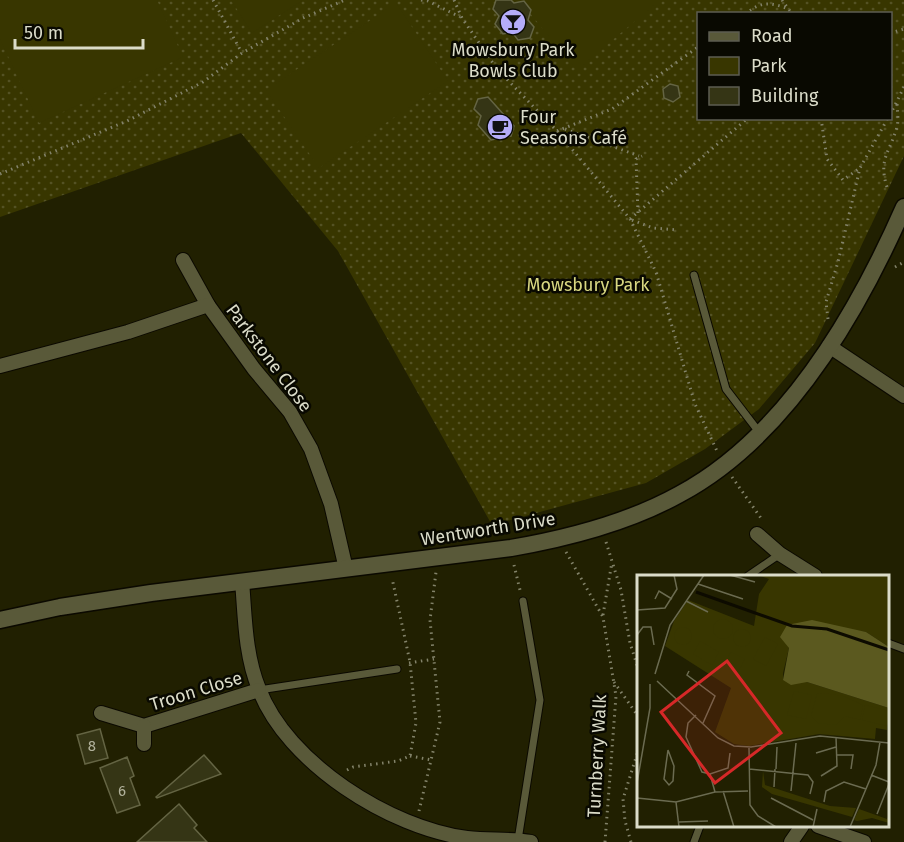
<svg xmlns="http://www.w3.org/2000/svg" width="904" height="842" viewBox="0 0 904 842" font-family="'Fira Sans',sans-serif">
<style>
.green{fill:url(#green-dots);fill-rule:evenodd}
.pitch{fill:#383600}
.building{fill:#353515;stroke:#646443;stroke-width:1.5}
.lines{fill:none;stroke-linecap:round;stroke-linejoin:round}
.service-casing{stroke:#0b0900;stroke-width:9}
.minor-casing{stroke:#0b0900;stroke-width:16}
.tertiary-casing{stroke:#0b0900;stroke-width:19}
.path{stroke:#83836a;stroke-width:3;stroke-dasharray:1.5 4.5;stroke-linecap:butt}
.service{stroke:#595939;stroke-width:7}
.minor{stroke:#595939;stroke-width:14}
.tertiary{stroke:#595939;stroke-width:16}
.labels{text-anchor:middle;stroke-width:5;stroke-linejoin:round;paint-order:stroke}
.number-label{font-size:15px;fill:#b2b29c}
.poi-label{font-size:18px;fill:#dbdcc9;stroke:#090901}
.park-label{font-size:18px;fill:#d8d781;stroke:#090901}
.street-label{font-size:18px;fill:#dbdcc9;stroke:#090901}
.inset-river{fill:none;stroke:#0d0b00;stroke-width:3}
.inset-road{fill:none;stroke:#6b6b51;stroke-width:1.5}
.view{fill:#d62828;fill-opacity:0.15;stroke:#d62828;stroke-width:3}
.inset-edge{fill:none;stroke:#dbdcc9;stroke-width:3}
</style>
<defs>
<pattern id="green-dots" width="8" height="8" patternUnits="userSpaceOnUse" patternTransform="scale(1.5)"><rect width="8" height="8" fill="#383600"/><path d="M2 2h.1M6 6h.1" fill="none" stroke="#545224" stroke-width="1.8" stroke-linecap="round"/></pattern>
</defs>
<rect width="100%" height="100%" fill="#212001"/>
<path class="green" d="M 0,0 L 904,0 L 904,156 L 815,343 L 759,409 L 705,449 L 646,483 L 492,525 L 338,251 L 241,133 L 0,217 ZM 698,14 L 890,14 L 890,118 L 698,118 Z"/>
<g class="pitch">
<polygon points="0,0 157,0 183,57 39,123 0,39"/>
<polygon points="231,0 303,0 252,33"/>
<polygon points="519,0 660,0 577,70"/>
<polygon points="396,3 448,81 319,168 266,90"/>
</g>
<g class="building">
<polygon points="496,0 511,0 514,3 524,1 531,10 528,20 534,27 530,38 518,40 512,32 503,34 495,24 499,16 493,9"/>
<polygon points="670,84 678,86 680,97 673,102 664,98 663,89"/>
<polygon points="488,97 514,126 511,136 491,140 478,125 481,116 474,109 478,99"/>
<polygon points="100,729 108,758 85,764 77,735"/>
<polygon points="204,755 221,774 157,798 156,797"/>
<polygon points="127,757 134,776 130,778 140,805 117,813 100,768"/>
<polygon points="179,804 197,825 194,828 207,842 137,842"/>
</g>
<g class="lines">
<g class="service-casing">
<g id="service">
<polyline points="694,275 726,389 759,432"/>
<polyline points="748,576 780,554"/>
<polyline points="888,643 904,649"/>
<polyline points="259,690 397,669"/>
<polyline points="518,840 540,700 523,601"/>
<polyline points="694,842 700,826"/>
</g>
</g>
<g class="minor-casing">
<g id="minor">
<polyline points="183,260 208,305"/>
<polyline points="829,346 904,396"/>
<polyline points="0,366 128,332 208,305 254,369 290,412 311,449 331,504 346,569"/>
<polyline points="757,534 780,554 815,576"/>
<path d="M 242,581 C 245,617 245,655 259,689 C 287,763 390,828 467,838 C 488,841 509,838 531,842"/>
<polyline points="101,713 144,726 259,690"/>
<polyline points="144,744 144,726"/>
<polyline points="818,826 864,842"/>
<polyline points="791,842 802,826"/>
</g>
</g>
<g class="tertiary-casing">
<path id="tertiary" d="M 0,620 L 60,607 L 151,593 L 511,548 C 569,538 628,523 680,494 C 786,437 857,314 904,207"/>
</g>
<g class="path">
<polyline points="213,0 242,53"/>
<polyline points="421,0 428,1 460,17"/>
<polyline points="454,0 462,18 497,69 557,131 630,219 656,272 695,404 717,451"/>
<polyline points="782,0 792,14"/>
<path d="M 745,14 C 762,1 769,2 789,9"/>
<polyline points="890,33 904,29"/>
<polyline points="890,115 904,87"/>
<polyline points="821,118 827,159 843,180 860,168"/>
<polyline points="565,129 639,156"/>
<polyline points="557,131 612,109 698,47"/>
<polyline points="0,174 127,121 203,82 242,53 303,18 345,0"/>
<path d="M 887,187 C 878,159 890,152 897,127 C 899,119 897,110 897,102"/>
<polyline points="638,213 636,159 642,156"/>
<polyline points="630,219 748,118"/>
<polyline points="632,220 653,228 678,230"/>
<polyline points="895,267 904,262"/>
<polyline points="828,319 826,302 838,262 860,168 888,118"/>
<polyline points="732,477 763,521"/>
<polyline points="606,542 621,590 630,643 638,668"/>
<polyline points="566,552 603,617 616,696 605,842"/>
<polyline points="514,565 520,590"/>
<polyline points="603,615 612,562"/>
<polyline points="409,663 434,659"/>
<polyline points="614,682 638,716"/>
<polyline points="410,756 432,760"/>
<polyline points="347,770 353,767 398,761 410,756 416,723 410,662 392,578"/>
<polyline points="419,811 440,722 430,620 436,572"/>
<polyline points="631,842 625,821 623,799 638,751"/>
</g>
<use href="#service" class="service"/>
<use href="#minor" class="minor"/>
<use href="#tertiary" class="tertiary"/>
</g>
<defs>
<g id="bar-disc" transform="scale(1.35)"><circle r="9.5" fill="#b4acf9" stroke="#090901"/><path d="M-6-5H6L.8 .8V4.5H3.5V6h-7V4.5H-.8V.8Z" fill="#111"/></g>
<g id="cafe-disc" transform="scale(1.35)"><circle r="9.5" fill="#b4acf9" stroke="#090901"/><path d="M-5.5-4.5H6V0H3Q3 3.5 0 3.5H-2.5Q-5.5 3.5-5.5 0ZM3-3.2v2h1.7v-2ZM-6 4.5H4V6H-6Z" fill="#111"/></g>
</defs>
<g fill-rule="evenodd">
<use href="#bar-disc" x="513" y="22"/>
<use href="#cafe-disc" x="500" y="127"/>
</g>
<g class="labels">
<g class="number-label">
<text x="92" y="751">8</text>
<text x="122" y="796">6</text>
</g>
<g class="poi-label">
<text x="513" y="56">Mowsbury Park<tspan x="513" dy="21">Bowls Club</tspan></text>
<text x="520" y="123" text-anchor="start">Four<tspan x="520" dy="21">Seasons Café</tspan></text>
</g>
<g class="park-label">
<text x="588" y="291">Mowsbury Park</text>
</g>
<g class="street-label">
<text transform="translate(269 358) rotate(53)" y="6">Parkstone Close</text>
<text transform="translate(488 529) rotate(-9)" y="6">Wentworth Drive</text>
<text transform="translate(196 691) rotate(-17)" y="6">Troon Close</text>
<text transform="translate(597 756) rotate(-87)" y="6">Turnberry Walk</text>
</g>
</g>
<g transform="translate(637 575)">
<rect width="252" height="252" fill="#212001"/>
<path d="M 121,0 L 252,0 L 252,72 L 229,57 L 190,53 L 148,65 L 152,73 L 146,98 L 146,105 L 170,107 L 252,133 L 250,155 L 239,153 L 238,164 L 182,159 L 112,171 L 97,169 L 78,157 L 94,113 L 28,71 L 37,46 L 51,25 L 117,51 L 122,19 L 132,4 ZM 126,196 L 128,210 L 193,231 L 219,233 L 215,242 L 135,219 L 125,212 ZM 222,234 L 250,244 L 252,240 L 252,248 L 235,243 L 220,246 L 217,245 Z" fill="#383600"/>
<path d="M 175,45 L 229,57 L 252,72 L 252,133 L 170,107 L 154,110 L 146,105 L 152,73 L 143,62 L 150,50 Z" fill="#5b591f"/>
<path d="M76 54a10 10 0 1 1 20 0a10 10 0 1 1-20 0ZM37 61a9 9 0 1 1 18 0a9 9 0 1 1-18 0ZM96 63a9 9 0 1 1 18 0a9 9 0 1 1-18 0ZM 128,62 L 141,69 L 129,91 L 116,84 ZM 63,66 L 82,77 L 75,90 L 56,79 ZM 94,77 L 108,84 L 97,104 L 83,97 ZM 157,116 L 175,120 L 169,144 L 150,140 ZM 185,118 L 206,121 L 226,130 L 223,145 L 208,141 L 199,150 L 181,148 L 174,141 L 180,119 ZM 228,130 L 252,136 L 250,151 L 225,145 Z" fill="#383600"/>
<path class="inset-river" d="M 59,17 L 155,51 L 190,54 L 252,75"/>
<path class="inset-road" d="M 93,0 L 118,7M 61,9 L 106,24M 18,24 L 22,16 L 35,24M 49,26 L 71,37M 0,35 L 28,33 L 40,14 L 37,0M 0,60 L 6,52 L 14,52 L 17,70M 52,96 L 50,100 L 78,121 L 66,148M 18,99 L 33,50 L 67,0M 20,106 L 81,163 L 97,171 L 114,172 L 183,161 L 252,168M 59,140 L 51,148 L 49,162 L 65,197 L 73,199 L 91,193 L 93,178M 112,173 L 113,230 L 121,241 L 139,252M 31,175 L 37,191 L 36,206 L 32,210 L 27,204 ZM 179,178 L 199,172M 200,180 L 216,180 L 214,194M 112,194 L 171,200 L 176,207 L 173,219M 139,194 L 140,172M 73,199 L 78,217M 234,200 L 252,207M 184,201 L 200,191 L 199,162M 0,208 L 13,133 L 13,109M 137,212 L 138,194M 86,216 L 97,252M 154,216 L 159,168M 0,223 L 39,227 L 78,217 L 111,216M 134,223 L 176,245M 39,227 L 42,252M 187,227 L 189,216 L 207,207 L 229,214M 240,239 L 252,209M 42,247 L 71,246M 176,252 L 180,234M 213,252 L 239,190 L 243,167"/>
<path class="view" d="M 90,86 L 144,158 L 78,208 L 24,137 Z"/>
<rect width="252" height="252" class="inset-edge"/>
</g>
<rect x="697" y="12" width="195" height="108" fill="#090901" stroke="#5d5d51" stroke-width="1.5"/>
<rect x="709" y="32" width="30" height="9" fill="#595939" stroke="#5d5d51" stroke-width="1.5"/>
<text x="751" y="42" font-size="18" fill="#dbdcc9">Road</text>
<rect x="709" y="57" width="30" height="18" fill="#383600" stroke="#5d5d51" stroke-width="1.5"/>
<text x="751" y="72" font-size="18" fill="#dbdcc9">Park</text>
<rect x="709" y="87" width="30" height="18" fill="#353515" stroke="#5d5d51" stroke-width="1.5"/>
<text x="751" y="102" font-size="18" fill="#dbdcc9">Building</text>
<path d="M15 39v9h128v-9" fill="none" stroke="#dbdcc9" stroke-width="3"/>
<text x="24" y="39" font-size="18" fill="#dbdcc9" stroke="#090901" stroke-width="4.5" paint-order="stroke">50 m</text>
</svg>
